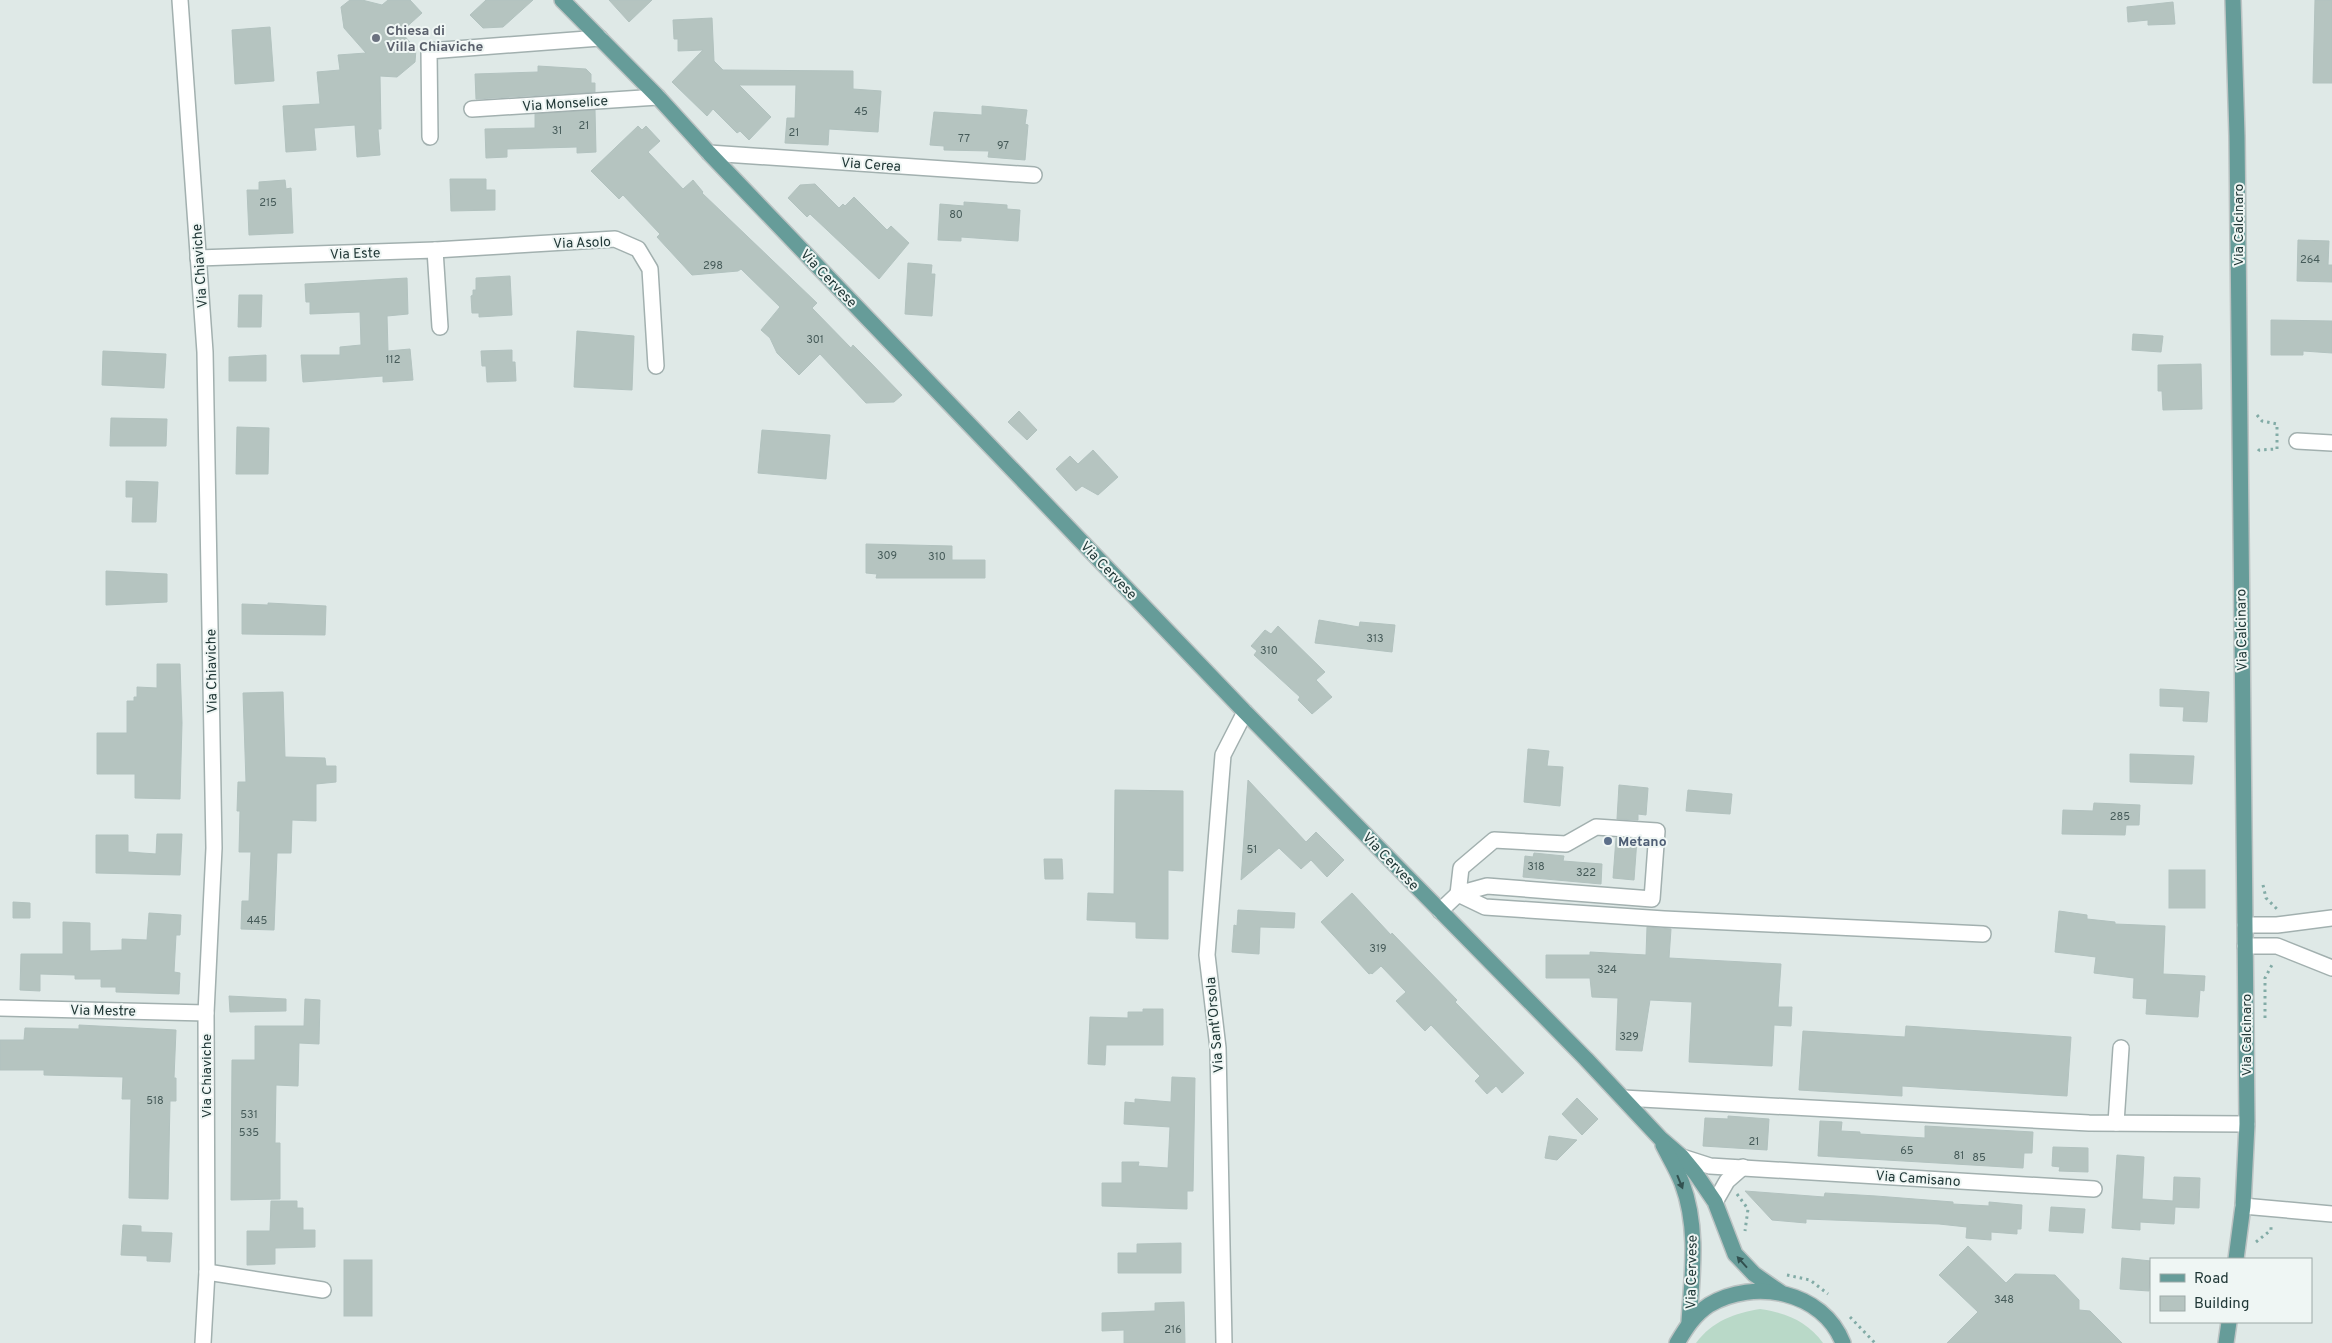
<svg xmlns="http://www.w3.org/2000/svg" width="2332" height="1343" viewBox="0 0 2332 1343" font-family="Overpass,sans-serif">
<style>
.green{fill:#b9d9c8}
.building{fill:#b5c4c0;stroke:#b2c2bf}
.lines{fill:none;stroke-linecap:round;stroke-linejoin:round}
.minor-casing{stroke:#a2b0af;stroke-width:18}
.major-casing{stroke:#bcc3c3;stroke-width:18}
.path{stroke:#82aba6;stroke-width:3;stroke-dasharray:2.5 4;stroke-linecap:butt}
.minor{stroke:#fff;stroke-width:15}
.major{stroke:#669c99;stroke-width:15}
.oneway{fill:#325150}
.worship-dot{fill:#6b7280;stroke:#eff6f4;stroke-width:2}
.service-dot{fill:#5c6f8a;stroke:#eff6f4;stroke-width:2}
.labels{text-anchor:middle;stroke-width:4;stroke-linejoin:round;paint-order:stroke}
.number-label{font-size:11px;fill:#465b59}
.worship-label{font-size:14px;font-weight:bold;fill:#5b616d;stroke:#eff6f4;text-anchor:start}
.street-label{font-size:14px;fill:#213837;stroke:#eff6f4}
.service-label{font-size:14px;font-weight:bold;fill:#4e5e75;stroke:#eff6f4;text-anchor:start}
</style>
<rect width="100%" height="100%" fill="#dfe9e7"/>
<path class="green" d="M 1760,1309 C 1786,1313 1807,1321 1823,1343 L 1696,1343 C 1712,1321 1735,1313 1760,1309 Z"/>
<g class="building">
<polygon points="350,0 362,0 382,5 388,0 410,0 422,13 401,32 416,49 415,62 397,77 380,76 381,129 378,129 380,155 357,157 355,125 314,128 316,150 286,152 283,106 320,104 317,72 340,70 338,55 366,53 344,28 341,7"/>
<polygon points="486,0 533,0 503,27 483,28 470,15"/>
<polygon points="609,0 652,0 629,22"/>
<polygon points="2315,0 2332,0 2332,83 2313,83"/>
<polygon points="2173,2 2175,24 2148,25 2148,20 2128,22 2127,7"/>
<polygon points="712,18 714,61 723,70 853,71 853,89 881,91 878,132 829,129 828,145 785,143 787,118 795,118 796,85 739,85 771,117 749,140 740,131 737,133 713,109 707,116 672,82 703,50 678,51 678,39 674,39 673,20"/>
<polygon points="270,27 274,81 235,84 232,30"/>
<polygon points="538,66 586,69 591,74 591,83 595,83 595,92 476,99 475,74 538,72"/>
<polygon points="982,106 1027,110 1025,124 1028,125 1025,160 988,157 989,151 944,150 944,146 930,145 934,112 982,115"/>
<polygon points="595,110 596,152 577,153 577,147 507,149 507,157 486,158 485,129 535,128 535,114"/>
<polygon points="638,126 642,130 646,126 660,141 648,152 683,189 693,180 703,192 702,193 817,303 812,308 851,348 853,345 870,362 902,395 894,402 866,403 820,354 799,375 777,353 770,338 761,330 780,307 741,269 738,271 692,275 657,237 660,234 623,195 619,199 591,171"/>
<polygon points="450,179 486,179 486,190 495,190 495,210 451,211"/>
<polygon points="285,180 286,189 291,188 293,233 249,235 247,190 259,190 259,182"/>
<polygon points="815,184 839,208 843,204 845,206 854,197 887,230 891,226 909,243 879,279 810,214 807,217 788,198 800,185"/>
<polygon points="964,202 1007,205 1007,209 1020,210 1018,241 961,237 961,241 938,240 940,204 964,206"/>
<polygon points="2298,240 2329,241 2328,265 2332,265 2332,282 2297,281"/>
<polygon points="908,263 932,265 931,274 935,274 932,316 905,314"/>
<polygon points="510,276 512,315 479,317 479,313 472,313 471,296 473,295 473,290 476,290 476,278"/>
<polygon points="407,278 408,314 387,316 388,351 410,349 413,380 383,382 383,376 303,382 301,355 340,355 340,347 361,345 360,312 310,314 310,302 306,302 305,284"/>
<polygon points="239,295 262,295 261,327 238,327"/>
<polygon points="2271,320 2332,321 2332,353 2303,351 2303,355 2271,355"/>
<polygon points="577,331 634,336 632,390 574,387"/>
<polygon points="2133,334 2163,336 2161,352 2132,350"/>
<polygon points="512,350 512,362 515,362 516,381 487,382 486,366 482,366 481,351"/>
<polygon points="103,351 166,354 164,388 102,385"/>
<polygon points="266,355 266,381 229,381 229,357"/>
<polygon points="2201,364 2202,409 2163,410 2162,391 2158,391 2158,365"/>
<polygon points="1019,411 1037,430 1027,440 1008,422"/>
<polygon points="111,418 167,419 166,446 110,446"/>
<polygon points="237,427 269,428 268,474 236,474"/>
<polygon points="762,430 830,435 826,479 758,473"/>
<polygon points="1093,450 1118,477 1098,495 1082,486 1076,491 1056,469 1070,456 1078,464"/>
<polygon points="126,481 158,482 156,522 132,522 133,497 126,497"/>
<polygon points="866,544 952,546 952,560 985,560 985,578 876,578 877,574 866,573"/>
<polygon points="106,571 167,574 167,602 106,605"/>
<polygon points="268,603 326,606 325,635 242,634 242,604 268,605"/>
<polygon points="1319,620 1359,627 1360,622 1395,625 1392,652 1315,643"/>
<polygon points="1278,626 1325,672 1316,680 1332,697 1312,714 1298,700 1300,697 1254,655 1257,651 1251,646 1265,630 1271,634"/>
<polygon points="157,664 180,664 182,723 180,799 135,798 135,774 97,774 97,733 127,733 127,701 134,701 134,697 137,697 137,687 157,688"/>
<polygon points="2160,689 2209,692 2207,722 2183,721 2184,707 2160,706"/>
<polygon points="283,692 285,757 325,758 326,766 336,766 336,782 316,784 316,821 292,820 291,853 277,853 274,930 241,929 242,901 249,901 251,852 239,852 240,811 237,811 238,782 246,782 243,693"/>
<polygon points="1528,749 1549,751 1547,766 1563,767 1560,806 1524,802"/>
<polygon points="2130,754 2194,756 2192,784 2130,782"/>
<polygon points="1248,780 1306,842 1316,832 1344,860 1327,877 1311,860 1301,869 1279,848 1241,880"/>
<polygon points="1619,785 1648,788 1646,815 1638,814 1638,820 1617,819"/>
<polygon points="1115,790 1183,791 1183,871 1168,870 1168,939 1136,938 1136,922 1087,920 1088,893 1114,894"/>
<polygon points="1688,790 1732,794 1730,814 1686,811"/>
<polygon points="2094,803 2140,805 2139,825 2126,825 2125,835 2062,834 2063,810 2093,811"/>
<polygon points="157,834 182,834 180,875 96,873 96,835 128,835 128,852 156,854"/>
<polygon points="1616,838 1637,839 1634,880 1613,878"/>
<polygon points="1534,853 1564,856 1563,861 1602,864 1601,884 1523,877 1525,856 1533,857"/>
<polygon points="1044,859 1062,859 1063,879 1045,879"/>
<rect x="2169" y="870" width="36" height="38"/>
<polygon points="1352,893 1391,935 1392,933 1457,1000 1455,1002 1524,1073 1502,1093 1496,1086 1487,1094 1475,1081 1480,1076 1431,1025 1425,1031 1396,1001 1406,992 1381,966 1372,974 1371,973 1369,974 1321,922"/>
<polygon points="13,902 30,903 30,918 13,918"/>
<polygon points="1238,910 1295,913 1294,928 1260,927 1259,954 1232,952 1234,925 1237,926"/>
<polygon points="2059,911 2087,915 2087,919 2115,922 2115,924 2165,926 2163,974 2205,976 2204,991 2200,990 2198,1017 2146,1014 2147,999 2133,998 2134,978 2094,973 2096,957 2055,952"/>
<polygon points="149,913 181,915 180,935 176,935 174,972 180,973 179,994 116,992 116,987 101,987 101,979 75,979 75,975 40,974 40,991 20,990 21,954 63,954 63,922 90,923 90,951 122,950 122,939 147,940"/>
<polygon points="1647,927 1671,929 1669,958 1781,964 1778,1007 1792,1007 1791,1026 1774,1025 1772,1066 1689,1062 1692,1002 1650,1000 1642,1051 1616,1050 1618,998 1592,997 1590,978 1546,978 1546,955 1590,955 1590,952 1646,955"/>
<polygon points="229,996 286,999 286,1011 230,1012"/>
<polygon points="305,999 320,1000 319,1044 299,1043 298,1086 276,1085 275,1143 280,1143 280,1199 231,1200 232,1060 255,1060 255,1026 304,1026"/>
<polygon points="1143,1009 1163,1009 1163,1045 1106,1045 1105,1065 1088,1064 1090,1017 1128,1018 1128,1012 1143,1012"/>
<polygon points="79,1025 176,1030 174,1078 176,1078 176,1101 170,1101 168,1199 129,1198 131,1099 122,1099 123,1077 44,1075 44,1070 0,1070 0,1040 24,1040 25,1028 79,1029"/>
<polygon points="1906,1026 2071,1037 2067,1096 1902,1086 1902,1096 1799,1090 1803,1031 1905,1037"/>
<polygon points="1172,1077 1195,1078 1193,1191 1187,1191 1187,1209 1102,1206 1102,1183 1122,1183 1122,1162 1139,1162 1138,1166 1168,1168 1170,1127 1124,1124 1125,1102 1135,1103 1135,1099 1171,1102"/>
<polygon points="1577,1098 1598,1119 1582,1135 1562,1114"/>
<polygon points="1728,1116 1769,1119 1767,1150 1703,1146 1705,1118 1728,1119"/>
<polygon points="1820,1121 1842,1122 1841,1131 1860,1132 1860,1134 1925,1138 1925,1126 2033,1132 2032,1153 2024,1153 2023,1168 1818,1156"/>
<polygon points="1549,1136 1577,1140 1557,1160 1545,1158"/>
<polygon points="2053,1147 2088,1148 2088,1172 2059,1171 2060,1167 2052,1166"/>
<polygon points="2117,1155 2144,1157 2142,1199 2173,1201 2174,1177 2200,1178 2199,1208 2175,1207 2174,1224 2140,1222 2140,1230 2112,1228"/>
<polygon points="1745,1191 1824,1197 1825,1193 1876,1196 1953,1202 1953,1204 1989,1206 1989,1202 2022,1205 2021,1229 2017,1229 2017,1234 1991,1232 1991,1240 1966,1238 1967,1227 1939,1224 1806,1219 1806,1223 1772,1220"/>
<polygon points="271,1201 297,1201 297,1208 303,1208 303,1230 315,1230 315,1247 275,1248 275,1264 247,1265 247,1231 270,1231"/>
<polygon points="2051,1207 2085,1209 2083,1233 2049,1231"/>
<polygon points="123,1225 141,1226 141,1232 172,1233 170,1262 147,1261 147,1256 121,1255"/>
<polygon points="1181,1243 1181,1273 1118,1273 1118,1253 1137,1253 1137,1244"/>
<polygon points="1968,1246 2006,1283 2015,1274 2055,1275 2079,1300 2079,1310 2090,1311 2122,1343 1947,1343 1978,1312 1939,1275"/>
<polygon points="2122,1258 2151,1261 2149,1291 2120,1289"/>
<rect x="344" y="1260" width="28" height="56"/>
<polygon points="1184,1302 1185,1343 1124,1343 1124,1330 1102,1331 1102,1313 1155,1311 1155,1303"/>
</g>
<g class="lines">
<g class="minor-casing">
<g id="minor">
<polyline points="180,0 205,352 214,848 206,1013 207,1272 203,1343"/>
<polyline points="472,109 658,97"/>
<polyline points="430,137 429,51 600,38"/>
<polyline points="709,153 1034,175"/>
<polyline points="435,250 615,239 638,249 650,269 656,366"/>
<polyline points="198,258 435,250 440,327"/>
<polyline points="2297,441 2332,443"/>
<polygon points="1596,827 1657,831 1652,899 1487,886 1458,894 1461,868 1494,840 1566,844"/>
<polyline points="1440,911 1458,894 1485,907 1664,919 1983,934"/>
<polyline points="2245,925 2277,925 2332,918"/>
<polyline points="2245,946 2277,946 2332,968"/>
<polyline points="0,1008 206,1013"/>
<polyline points="1623,1098 2089,1123 2247,1124"/>
<polyline points="2116,1123 2121,1048"/>
<polyline points="1682,1157 1710,1166 2094,1189"/>
<polyline points="1715,1202 1727,1181 1743,1167"/>
<polyline points="2243,1206 2332,1214"/>
<polyline points="207,1272 323,1290"/>
<polyline points="1224,1343 1218,1048 1207,955 1223,755 1245,712"/>
</g>
</g>
<g class="major-casing">
<g id="major">
<polyline points="562,0 658,97 709,153 1245,712 1586,1059 1660,1138 1682,1157 1696,1174 1715,1202 1735,1254 1754,1274 1780,1292"/>
<polyline points="2233,0 2237,136 2247,1124 2243,1206 2236,1259"/>
<path d="M 1663,1145 C 1669,1157 1677,1170 1682,1183 C 1699,1228 1692,1276 1689,1322"/>
<path d="M 1677,1343 C 1686,1328 1694,1315 1709,1305 C 1754,1278 1823,1291 1843,1343"/>
<polyline points="2226,1343 2229,1322"/>
</g>
</g>
<g class="path">
<polyline points="2257,415 2262,421 2277,424 2277,449 2259,450 2258,452"/>
<polyline points="2263,885 2266,898 2277,909"/>
<polyline points="2265,1018 2265,978 2273,963"/>
<polyline points="1737,1194 1748,1209 1745,1231"/>
<polyline points="2256,1242 2271,1230 2271,1226"/>
<polyline points="1787,1275 1810,1280 1828,1294"/>
<polyline points="1850,1317 1875,1343"/>
</g>
<use href="#minor" class="minor"/>
<use href="#major" class="major"/>
</g>
<defs><path id="oneway-solid" d="M-6-.8H1V-3.2L6.5 0L1 3.2V.8H-6Z" transform="scale(1.25)"/></defs>
<g class="oneway">
<use href="#oneway-solid" transform="translate(1680 1182) rotate(68)"/>
<use href="#oneway-solid" transform="translate(1742 1262) rotate(-132)"/>
</g>
<circle class="worship-dot" cx="376" cy="38" r="5"/>
<circle class="service-dot" cx="1608" cy="841" r="5"/>
<g class="labels">
<g class="number-label">
<text x="861" y="115">45</text>
<text x="584" y="129">21</text>
<text x="557" y="134">31</text>
<text x="794" y="136">21</text>
<text x="964" y="142">77</text>
<text x="1003" y="149">97</text>
<text x="268" y="206">215</text>
<text x="956" y="218">80</text>
<text x="2310" y="263">264</text>
<text x="713" y="269">298</text>
<text x="815" y="343">301</text>
<text x="393" y="363">112</text>
<text x="887" y="559">309</text>
<text x="937" y="560">310</text>
<text x="1375" y="642">313</text>
<text x="1269" y="654">310</text>
<text x="2120" y="820">285</text>
<text x="1252" y="853">51</text>
<text x="1536" y="870">318</text>
<text x="1586" y="876">322</text>
<text x="257" y="924">445</text>
<text x="1378" y="952">319</text>
<text x="1607" y="973">324</text>
<text x="1629" y="1040">329</text>
<text x="155" y="1104">518</text>
<text x="249" y="1118">531</text>
<text x="249" y="1136">535</text>
<text x="1754" y="1145">21</text>
<text x="1907" y="1154">65</text>
<text x="1959" y="1159">81</text>
<text x="1979" y="1161">85</text>
<text x="2004" y="1303">348</text>
<text x="1173" y="1333">216</text>
</g>
<g class="worship-label">
<text x="386" y="35">Chiesa di<tspan x="386" dy="16">Villa Chiaviche</tspan></text>
</g>
<g class="street-label">
<text transform="translate(565 103) rotate(-4)" y="5">Via Monselice</text>
<text transform="translate(871 164) rotate(4)" y="5">Via Cerea</text>
<text transform="translate(2238 225) rotate(-90)" y="5">Via Calcinaro</text>
<text transform="translate(582 242) rotate(-2)" y="5">Via Asolo</text>
<text transform="translate(355 253) rotate(-2)" y="5">Via Este</text>
<text transform="translate(199 266) rotate(-94)" y="5">Via Chiaviche</text>
<text transform="translate(829 278) rotate(46)" y="5">Via Cervese</text>
<text transform="translate(1109 570) rotate(46)" y="5">Via Cervese</text>
<text transform="translate(2241 630) rotate(-91)" y="5">Via Calcinaro</text>
<text transform="translate(211 671) rotate(-91)" y="5">Via Chiaviche</text>
<text transform="translate(1391 861) rotate(46)" y="5">Via Cervese</text>
<text transform="translate(103 1010) rotate(1)" y="5">Via Mestre</text>
<text transform="translate(1214 1025) rotate(-95)" y="5">Via Sant'Orsola</text>
<text transform="translate(2246 1035) rotate(-90)" y="5">Via Calcinaro</text>
<text transform="translate(206 1076) rotate(-90)" y="5">Via Chiaviche</text>
<text transform="translate(1918 1178) rotate(4)" y="5">Via Camisano</text>
<text transform="translate(1691 1272) rotate(-89)" y="5">Via Cervese</text>
</g>
<g class="service-label">
<text x="1618" y="846">Metano</text>
</g>
</g>
<rect x="2150" y="1258" width="162" height="65" fill="#eff6f4" stroke="#9daaa8"/>
<rect x="2160" y="1274" width="25" height="8" fill="#669c99" stroke="#9daaa8"/>
<text x="2194" y="1283" font-size="15" fill="#213837">Road</text>
<rect x="2160" y="1296" width="25" height="15" fill="#b5c4c0" stroke="#9daaa8"/>
<text x="2194" y="1308" font-size="15" fill="#213837">Building</text>
</svg>
